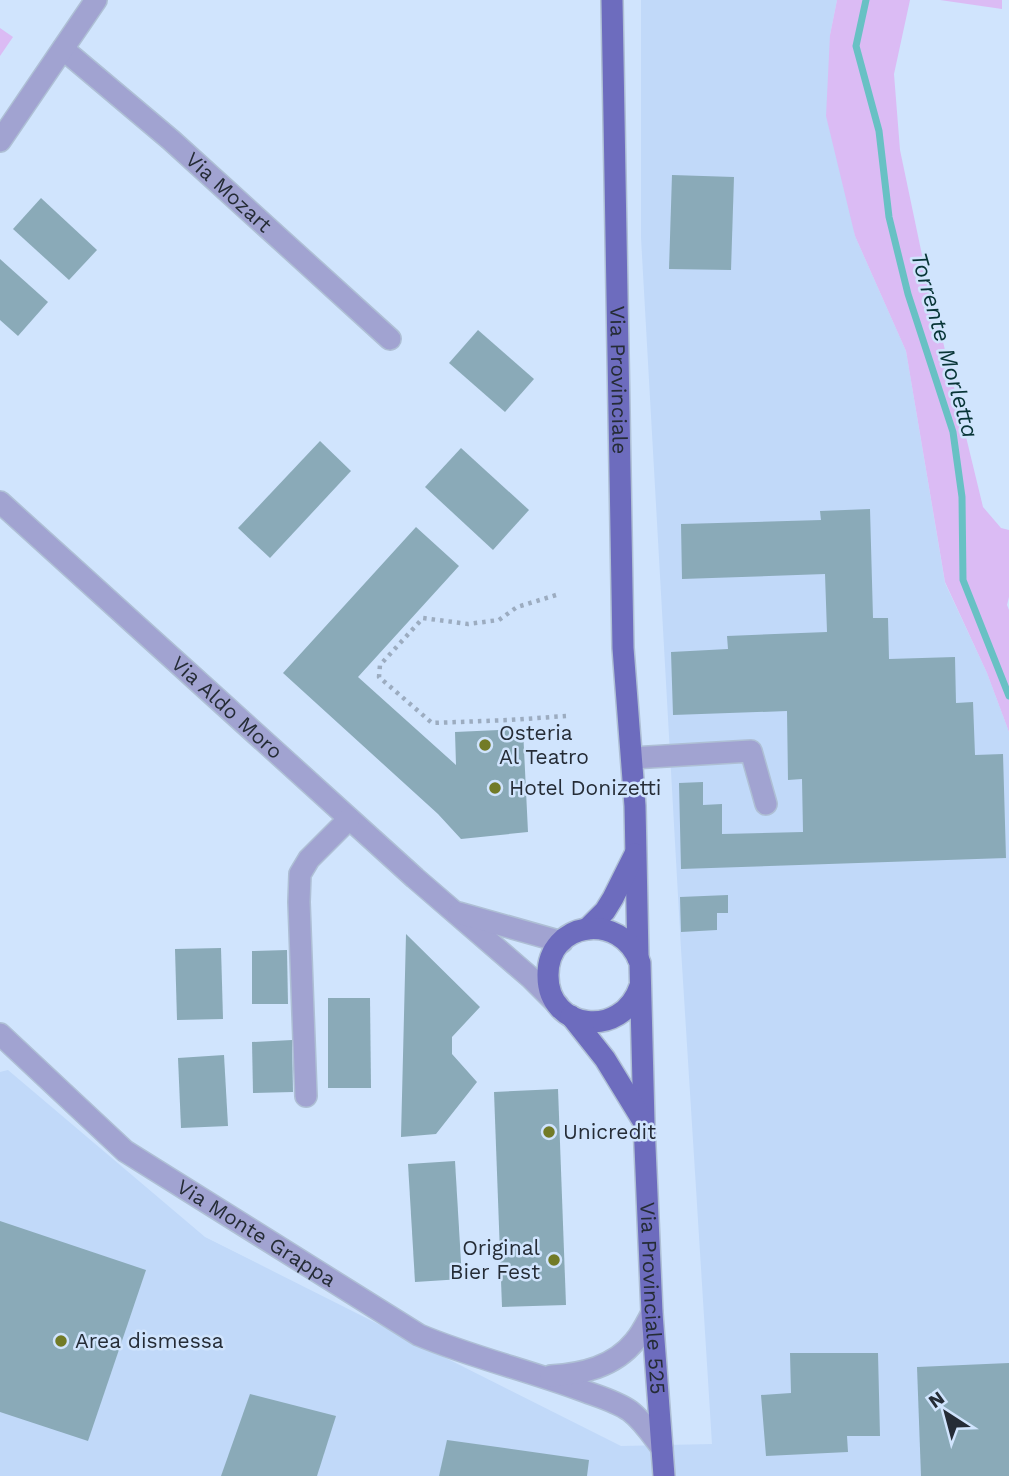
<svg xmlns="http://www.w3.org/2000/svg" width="1009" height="1476" viewBox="0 0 1009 1476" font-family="'Work Sans',sans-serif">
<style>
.built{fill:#c1d9f9}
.green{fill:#dbbbf4}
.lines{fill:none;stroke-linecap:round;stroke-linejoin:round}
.stream{stroke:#68c1c4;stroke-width:7}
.building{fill:#8aaab8}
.minor-casing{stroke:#aebfd5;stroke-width:24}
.major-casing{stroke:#aebfd5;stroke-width:24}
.path{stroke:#9cacc0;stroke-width:4.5;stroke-dasharray:3.5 5;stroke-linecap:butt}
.minor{stroke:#a1a3d1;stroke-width:21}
.major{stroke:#6d6cbe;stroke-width:21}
.poi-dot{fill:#727b27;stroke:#d0e4fd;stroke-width:2.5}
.labels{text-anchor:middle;stroke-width:5;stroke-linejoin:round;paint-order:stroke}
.street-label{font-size:21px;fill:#252c36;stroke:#d0e4fd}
.poi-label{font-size:21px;fill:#252c36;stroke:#d0e4fd;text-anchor:start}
.water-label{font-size:23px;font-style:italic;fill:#083537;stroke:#d0e4fd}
</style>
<rect width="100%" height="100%" fill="#d0e4fd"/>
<polygon class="built" points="641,0 837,0 830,35 855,236 906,351 945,583 987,673 1009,732 1009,1476 0,1476 0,1072 8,1070 205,1237 621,1446 712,1444 681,949 641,238"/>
<g class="green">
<polygon points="837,0 910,0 894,74 900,150 922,255 983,507 1001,528 1009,530 1009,597 1007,605 1009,610 1009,732 987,673 945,582 906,351 855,236 826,116 830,35"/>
<polygon points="940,0 1002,0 1002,9"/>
<polygon points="0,28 13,37 0,56"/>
</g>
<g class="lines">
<polyline class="stream" points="866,0 856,46 879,131 889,217 908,294 953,432 962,497 963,580 1009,696"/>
</g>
<g class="building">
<polygon points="672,175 734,177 731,270 669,269"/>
<polygon points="41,198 97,250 69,280 13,229"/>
<polygon points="0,259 48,302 18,336 0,320"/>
<polygon points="478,330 534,379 505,412 449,363"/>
<polygon points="320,441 351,471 270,558 238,528"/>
<polygon points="461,448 529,510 493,550 425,487"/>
<polygon points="870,509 873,618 888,618 889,659 955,657 956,703 973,702 975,755 1003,754 1006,858 681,869 679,783 703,782 703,805 722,804 722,834 803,832 802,779 788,780 787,711 673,715 671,652 728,649 727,636 827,632 825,574 682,579 681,524 821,520 820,511"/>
<polygon points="416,527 459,566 358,677 456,765 455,732 523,729 528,832 461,839 438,814 283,673"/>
<polygon points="728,895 728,913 717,913 717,930 681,932 680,897"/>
<polygon points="406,934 480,1007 452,1037 452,1054 477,1082 436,1134 401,1137"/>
<polygon points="221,948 223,1019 177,1020 175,949"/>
<polygon points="287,950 288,1004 252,1004 252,951"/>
<polygon points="328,998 370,998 371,1088 328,1088"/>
<polygon points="292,1040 293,1092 253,1093 252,1042"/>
<polygon points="224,1055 228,1126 181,1128 178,1058"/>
<polygon points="558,1089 566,1305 502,1307 494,1092"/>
<polygon points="455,1161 462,1279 415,1282 408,1164"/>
<polygon points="0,1221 146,1270 88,1441 0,1412"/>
<polygon points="790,1353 878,1353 880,1436 847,1436 848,1452 766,1456 761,1395 791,1393"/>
<polygon points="1009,1363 1009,1476 921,1476 917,1367"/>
<polygon points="250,1394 336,1416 317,1476 221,1476"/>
<polygon points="447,1440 589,1460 587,1476 439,1476"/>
</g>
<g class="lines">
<g class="minor-casing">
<g id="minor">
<path id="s1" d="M 63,49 L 171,140 L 390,339"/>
<polyline points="0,141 96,0"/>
<path id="s2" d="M 0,502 L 415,878 L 531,978 L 558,1005"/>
<polyline points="632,758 751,751 766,804"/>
<polyline points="459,913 562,942"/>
<path id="s3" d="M 0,1034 L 125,1151 L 419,1335 C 471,1357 527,1370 581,1390 C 597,1396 616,1401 630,1411 C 643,1421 652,1435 662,1448"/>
<polyline points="306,1096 299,902 300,874 309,859 349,819"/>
<path d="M 551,1376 C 582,1374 614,1367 635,1341 C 642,1333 647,1322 652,1313"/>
</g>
</g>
<g class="major-casing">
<g id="major">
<path id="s4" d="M 612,0 L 623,648 L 635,806 L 638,958"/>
<polyline points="587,929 605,911 613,898 635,854"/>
<path id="s5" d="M 640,986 C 622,1040 548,1030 548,976 C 547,921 621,910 640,963 L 644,1123 L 652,1313 L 664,1476"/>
<polyline points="571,1016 605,1059 643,1121"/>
</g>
</g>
<polyline class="path" points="556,595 517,607 499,620 468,624 423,618 380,665 379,677 432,723 510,720 566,716"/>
<use href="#minor" class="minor"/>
<use href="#major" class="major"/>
</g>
<g class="poi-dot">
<circle cx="485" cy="745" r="7"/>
<circle cx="495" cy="788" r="7"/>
<circle cx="549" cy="1132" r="7"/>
<circle cx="554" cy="1260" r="7"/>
<circle cx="61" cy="1341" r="7"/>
</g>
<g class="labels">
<g class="street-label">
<text dy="7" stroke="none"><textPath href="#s1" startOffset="219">Via Mozart</textPath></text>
<text dy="7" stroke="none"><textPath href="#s4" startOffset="380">Via Provinciale</textPath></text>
<text dy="7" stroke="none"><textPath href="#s2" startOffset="306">Via Aldo Moro</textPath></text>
<text dy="7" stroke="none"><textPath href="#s3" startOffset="326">Via Monte Grappa</textPath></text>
<text dy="7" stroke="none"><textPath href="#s5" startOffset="606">Via Provinciale 525</textPath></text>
</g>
<g class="poi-label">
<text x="499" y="740">Osteria<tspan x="499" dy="24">Al Teatro</tspan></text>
<text x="509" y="795">Hotel Donizetti</text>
<text x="563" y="1139">Unicredit</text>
<text x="540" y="1255" text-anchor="end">Original<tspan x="540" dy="24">Bier Fest</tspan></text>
<text x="75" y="1348">Area dismessa</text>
</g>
<g class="water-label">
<text transform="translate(945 345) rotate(74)" y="8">Torrente Morletta</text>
</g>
</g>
<g transform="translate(946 1413) rotate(324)" stroke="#d0e4fd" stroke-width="5" paint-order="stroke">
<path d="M0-5L12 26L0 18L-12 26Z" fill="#252c36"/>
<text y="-10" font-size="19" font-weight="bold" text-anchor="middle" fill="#252c36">N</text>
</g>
</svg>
